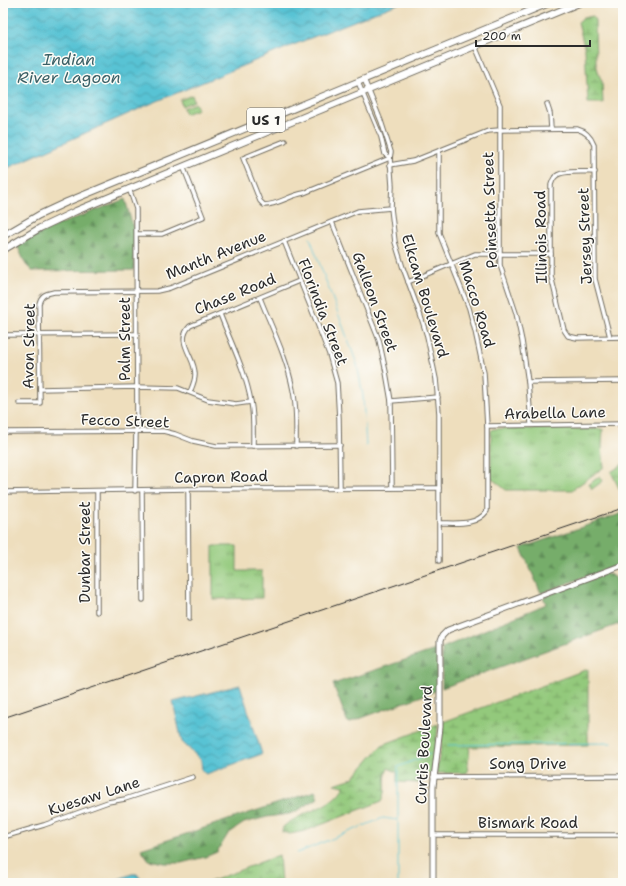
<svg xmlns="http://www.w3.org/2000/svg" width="626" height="886" viewBox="0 0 626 886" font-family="'Shantell Sans',sans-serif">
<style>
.grass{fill:url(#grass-tufts);stroke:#5f7a53}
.forest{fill:url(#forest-firs);stroke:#506c4b}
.wetland{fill:url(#wetland-marsh);stroke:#5f7a53}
.green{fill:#93c97b;stroke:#5f7a53}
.water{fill:url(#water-waves);stroke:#427780}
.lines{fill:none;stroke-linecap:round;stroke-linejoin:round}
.stream{stroke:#59c3d4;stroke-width:1}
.street-casing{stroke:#6f6a5e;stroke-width:5.5}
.secondary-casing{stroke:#6f6a5e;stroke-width:7}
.primary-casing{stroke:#6f6a5e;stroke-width:8}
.street{stroke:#fff;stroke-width:3.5}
.secondary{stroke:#fff;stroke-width:5}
.primary{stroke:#fff;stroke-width:6}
.rail{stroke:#2b2b2b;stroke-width:1}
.labels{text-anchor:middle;stroke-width:3;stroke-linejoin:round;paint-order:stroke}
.shield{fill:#fdfcf7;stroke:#6a6a68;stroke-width:1}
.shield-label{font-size:14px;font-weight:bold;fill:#2b2b2b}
.street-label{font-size:15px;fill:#2b2b2b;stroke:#fdfcf7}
.water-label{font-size:16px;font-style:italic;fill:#3b6066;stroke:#fdfcf7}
</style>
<defs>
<pattern id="grass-tufts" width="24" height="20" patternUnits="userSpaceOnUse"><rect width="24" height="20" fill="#93c97b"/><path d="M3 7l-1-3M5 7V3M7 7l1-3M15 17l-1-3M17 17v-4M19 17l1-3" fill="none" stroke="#78a365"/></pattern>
<pattern id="forest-firs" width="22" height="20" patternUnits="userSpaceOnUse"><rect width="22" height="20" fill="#76ad6b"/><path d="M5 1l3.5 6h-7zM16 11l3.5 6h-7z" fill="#618d58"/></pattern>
<pattern id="wetland-marsh" width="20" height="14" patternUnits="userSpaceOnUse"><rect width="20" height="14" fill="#93c97b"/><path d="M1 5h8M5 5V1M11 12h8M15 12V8" fill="none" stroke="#78a365"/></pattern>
<pattern id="water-waves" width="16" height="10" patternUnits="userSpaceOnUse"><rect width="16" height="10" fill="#59c3d4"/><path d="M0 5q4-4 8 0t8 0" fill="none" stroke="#4a9fac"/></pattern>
</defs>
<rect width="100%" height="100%" fill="#fdfcf7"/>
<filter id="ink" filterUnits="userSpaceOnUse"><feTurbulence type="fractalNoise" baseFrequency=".025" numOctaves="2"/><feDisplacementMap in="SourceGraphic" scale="8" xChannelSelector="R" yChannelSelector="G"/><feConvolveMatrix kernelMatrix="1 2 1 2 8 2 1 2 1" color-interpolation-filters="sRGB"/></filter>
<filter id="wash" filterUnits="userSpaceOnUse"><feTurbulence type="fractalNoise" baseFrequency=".012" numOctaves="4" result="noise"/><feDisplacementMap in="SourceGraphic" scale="16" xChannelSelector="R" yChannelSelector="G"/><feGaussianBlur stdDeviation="0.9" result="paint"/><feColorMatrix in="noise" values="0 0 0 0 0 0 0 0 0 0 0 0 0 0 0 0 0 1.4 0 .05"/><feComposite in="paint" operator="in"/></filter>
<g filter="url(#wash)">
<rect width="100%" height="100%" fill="#eedebd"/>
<g class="grass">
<polygon points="512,428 537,429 603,429 602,446 604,467 572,490 506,490 491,478 491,431 493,429"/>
<polygon points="623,464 623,496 611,472"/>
<polygon points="213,546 237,546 237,571 262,571 262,598 213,599"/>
</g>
<g class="forest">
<polygon points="125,199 134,231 134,270 32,271 26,265 17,245 55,226"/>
<polygon points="623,513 623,563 541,593 521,548"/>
<polygon points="607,573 615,577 623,597 623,621 622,623 442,688 442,648 546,604 543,597"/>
<polygon points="438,649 438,690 348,723 333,684"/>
<polygon points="315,791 318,798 297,811 289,814 267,817 244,823 228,834 217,852 205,857 181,863 165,863 149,860 141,849"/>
</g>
<g class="wetland">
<polygon points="593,16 595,21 596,63 599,75 602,81 603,103 588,103 585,50 578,22 583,18"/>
<polygon points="588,669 588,745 470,747 467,773 436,773 441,749 443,722"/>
<path d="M 438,724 L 436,748 L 432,773 L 422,774 L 422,783 L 397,782 L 397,772 L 388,768 C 382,782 389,788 382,801 L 305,831 L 290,834 L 282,832 L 283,827 C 301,811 332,809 344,786 L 334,784 L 353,778 L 382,745 Z"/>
<polygon points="279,855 281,883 207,883"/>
</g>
<g class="green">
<polygon points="192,95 194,101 182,106 180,100"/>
<polygon points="195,103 198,109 185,114 183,108"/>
<polygon points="600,476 603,481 592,489 589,484"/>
</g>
<g class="water">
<polygon points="3,3 400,3 303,41 150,104 3,170"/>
<polygon points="240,685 262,754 206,774 202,771 201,760 182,742 173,702"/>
<polygon points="132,874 137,874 144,883 108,883"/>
</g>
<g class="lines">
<g class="stream">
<polyline points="310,238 357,364 363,396 366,446"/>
<polyline points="448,745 611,743"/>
<polyline points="297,853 383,818 397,820"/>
<polyline points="398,883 398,767 430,754"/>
</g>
</g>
</g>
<g filter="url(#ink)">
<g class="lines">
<g class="street-casing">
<g id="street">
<polyline points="475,46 500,105 500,265 516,313 522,341 528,382 531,424"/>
<polyline points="364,79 381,121 391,152 390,158 392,186 391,208 395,242 403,268 420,314 427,336 436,379 439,413 439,561"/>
<polyline points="358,82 381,137 385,154 390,158"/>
<polyline points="547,104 550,113 551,129"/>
<path d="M 285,141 L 243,158 L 260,201 L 264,205 C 278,205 290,195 304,193 L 390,158"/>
<path d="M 439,151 L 439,233 L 469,308 L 475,331 L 484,373 L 487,426 L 487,511 C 476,526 457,523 440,523"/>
<path d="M 390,165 L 413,161 L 488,131 L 500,130 L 577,129 C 585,131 591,137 594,145 L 595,279 L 610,337"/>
<path d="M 595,172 C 586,172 562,170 556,176 C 553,178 552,182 551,185 L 551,276 L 564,330 L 568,336 L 577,338 L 623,337"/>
<polyline points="129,188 136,209 137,426 136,431 135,491"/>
<polyline points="332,222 379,340 386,372 391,401 392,488"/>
<polyline points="137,234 162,234 203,217 183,166"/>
<polyline points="284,241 317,323 329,354 337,383 339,418 340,488"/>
<polyline points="408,282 475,254 551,254"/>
<path d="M 260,298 C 272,328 287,358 293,390 C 297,408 296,427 296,446"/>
<path d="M 220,314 C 231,343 246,372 251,402 C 254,417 253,431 253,446"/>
<polyline points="3,335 137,334"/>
<polyline points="528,382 623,381"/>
<polyline points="40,389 137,387 178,388 208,400 236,404 251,402"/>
<path d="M 190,392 C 192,387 195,381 195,375 C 196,357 174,342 190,326 L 299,281"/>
<polyline points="391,401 438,397"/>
<path d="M 19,403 L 40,403 L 39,304 C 41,295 45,294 54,292 L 157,291 L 170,288 L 358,211 L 391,208"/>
<polyline points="487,426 623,424"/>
<polyline points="3,432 163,431 175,434 193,441 216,446 340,445"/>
<polyline points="188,489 189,619"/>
<polyline points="142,490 143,600"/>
<polyline points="97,491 97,612"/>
<polyline points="3,492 188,489 439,488"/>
<polyline points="433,777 623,776"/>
<polyline points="433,835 623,835"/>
<polyline points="3,837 44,825 108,802 125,799 193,777"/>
</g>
</g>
<g class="secondary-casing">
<polyline id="secondary" points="433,883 433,787 440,727 440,641 442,636 448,630 623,565"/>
</g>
<g class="primary-casing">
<g id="primary">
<polyline points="3,236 39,215 67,202 549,3"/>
<polyline points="3,250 40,228 76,211 579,3"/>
</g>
</g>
<use href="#street" class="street"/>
<use href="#secondary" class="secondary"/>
<use href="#primary" class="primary"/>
<polyline class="rail" points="3,718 623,508"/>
</g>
</g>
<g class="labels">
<rect class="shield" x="247" y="108" width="38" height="24" rx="3"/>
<g class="shield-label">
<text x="266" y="125">US 1</text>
</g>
<g class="street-label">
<text transform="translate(490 210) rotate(-92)" y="5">Poinsetta Street</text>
<text transform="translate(585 236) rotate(-92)" y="5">Jersey Street</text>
<text transform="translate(541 237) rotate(-91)" y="5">Illinois Road</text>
<text transform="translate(216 255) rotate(-22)" y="5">Manth Avenue</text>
<text transform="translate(235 294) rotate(-22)" y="5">Chase Road</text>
<text transform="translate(425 296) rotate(73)" y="5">Elkcam Boulevard</text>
<text transform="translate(375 302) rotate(70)" y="5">Galleon Street</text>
<text transform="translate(477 304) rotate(73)" y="5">Macco Road</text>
<text transform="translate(323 312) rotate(69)" y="5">Florindia Street</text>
<text transform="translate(125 339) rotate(-90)" y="5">Palm Street</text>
<text transform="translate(29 346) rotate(-89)" y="5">Avon Street</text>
<text transform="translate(555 413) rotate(-1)" y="5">Arabella Lane</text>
<text transform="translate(125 421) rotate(2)" y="5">Fecco Street</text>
<text transform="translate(221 477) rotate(-1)" y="5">Capron Road</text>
<text transform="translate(85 552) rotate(-90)" y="5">Dunbar Street</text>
<text transform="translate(424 745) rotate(-87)" y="5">Curtis Boulevard</text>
<text x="528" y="769">Song Drive</text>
<text transform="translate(94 796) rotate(-18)" y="5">Kuesaw Lane</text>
<text x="528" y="828">Bismark Road</text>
</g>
<g class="water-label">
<text x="69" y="65">Indian<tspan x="69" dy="18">River Lagoon</tspan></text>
</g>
</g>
<rect width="626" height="886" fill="none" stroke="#fdfcf7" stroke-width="16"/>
<path d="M476 40v6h114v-6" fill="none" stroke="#2b2b2b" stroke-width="2"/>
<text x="482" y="40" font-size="12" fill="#2b2b2b" stroke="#fdfcf7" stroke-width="3" paint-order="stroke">200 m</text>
</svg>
